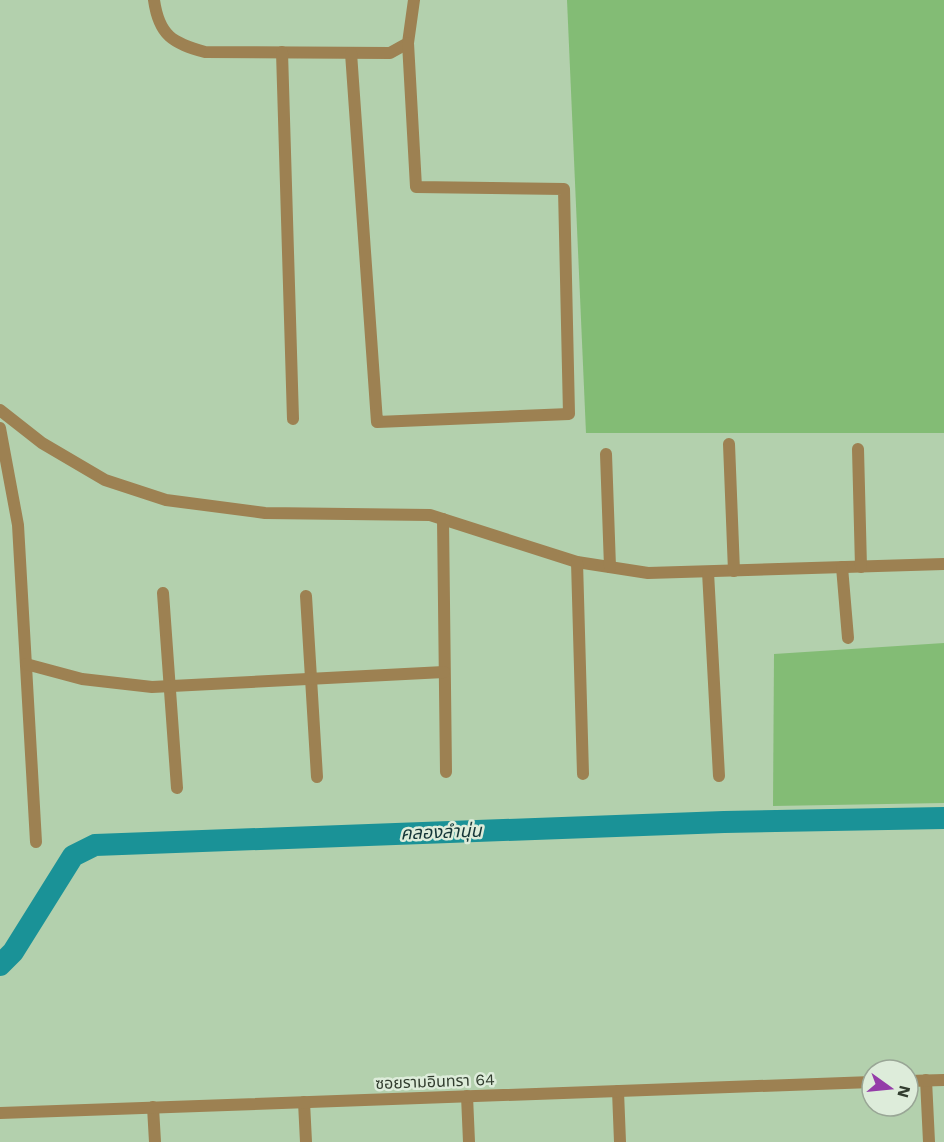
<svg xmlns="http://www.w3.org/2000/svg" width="944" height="1142" viewBox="0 0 944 1142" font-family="'Work Sans','Noto Sans Thai',sans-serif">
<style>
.green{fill:#83bc75}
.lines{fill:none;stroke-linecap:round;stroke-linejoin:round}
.canal{stroke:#1a9297;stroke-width:22}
.service{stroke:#9d8152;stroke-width:12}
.minor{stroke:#9d8152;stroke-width:12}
.labels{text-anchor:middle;stroke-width:5;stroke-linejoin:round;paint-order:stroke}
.street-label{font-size:16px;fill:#323d2f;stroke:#ddecda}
.water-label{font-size:18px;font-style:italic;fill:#143537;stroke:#ddecda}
</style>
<rect width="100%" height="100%" fill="#b3d0ad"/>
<g class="green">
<polygon points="567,0 944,0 944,433 586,433"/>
<polygon points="944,643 944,803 773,806 774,654"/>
</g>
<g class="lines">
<polyline class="canal" points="0,965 13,952 73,856 95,845 724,822 944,818"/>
<g class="service">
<path d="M 154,0 C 159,36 173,43 205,52 L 390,53 L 408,43 L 414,0"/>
<polyline points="282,52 293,419"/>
<polyline points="351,53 377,422 569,414 564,189 416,187 408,43"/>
</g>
<g class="minor">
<polyline points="0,410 42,443 105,480 166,500 265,513 430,515 577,562 648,573 944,564"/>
<polyline points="0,428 18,525 36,842"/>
<polyline points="729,444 734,571"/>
<polyline points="858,449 861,567"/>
<polyline points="606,454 610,567"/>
<polyline points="443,519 446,772"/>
<polyline points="577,562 583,774"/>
<polyline points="842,567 848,638"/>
<polyline points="708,572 719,776"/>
<polyline points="163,593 177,788"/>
<polyline points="306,596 317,777"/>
<polyline points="26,664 82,679 152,687 444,672"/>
<polyline points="926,1080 929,1142"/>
<polyline points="908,1081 944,1080"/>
<polyline points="618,1091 620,1142"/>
<polyline points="467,1096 469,1142"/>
<polyline points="304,1102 306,1142"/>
<polyline points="153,1107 155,1142"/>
<polyline points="0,1113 872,1082"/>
</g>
</g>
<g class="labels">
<g class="street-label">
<text transform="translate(435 1081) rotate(-2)" y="6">ซอยรามอินทรา 64</text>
</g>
<g class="water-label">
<text transform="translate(441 832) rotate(-2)" y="6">คลองลำนุ่น</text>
</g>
</g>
<g transform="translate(890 1088) rotate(105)"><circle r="28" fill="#ddecda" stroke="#99a696" stroke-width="1.5"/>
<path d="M0-4.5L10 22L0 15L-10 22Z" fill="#943ca8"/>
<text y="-9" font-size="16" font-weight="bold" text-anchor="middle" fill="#323d2f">N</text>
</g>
</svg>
